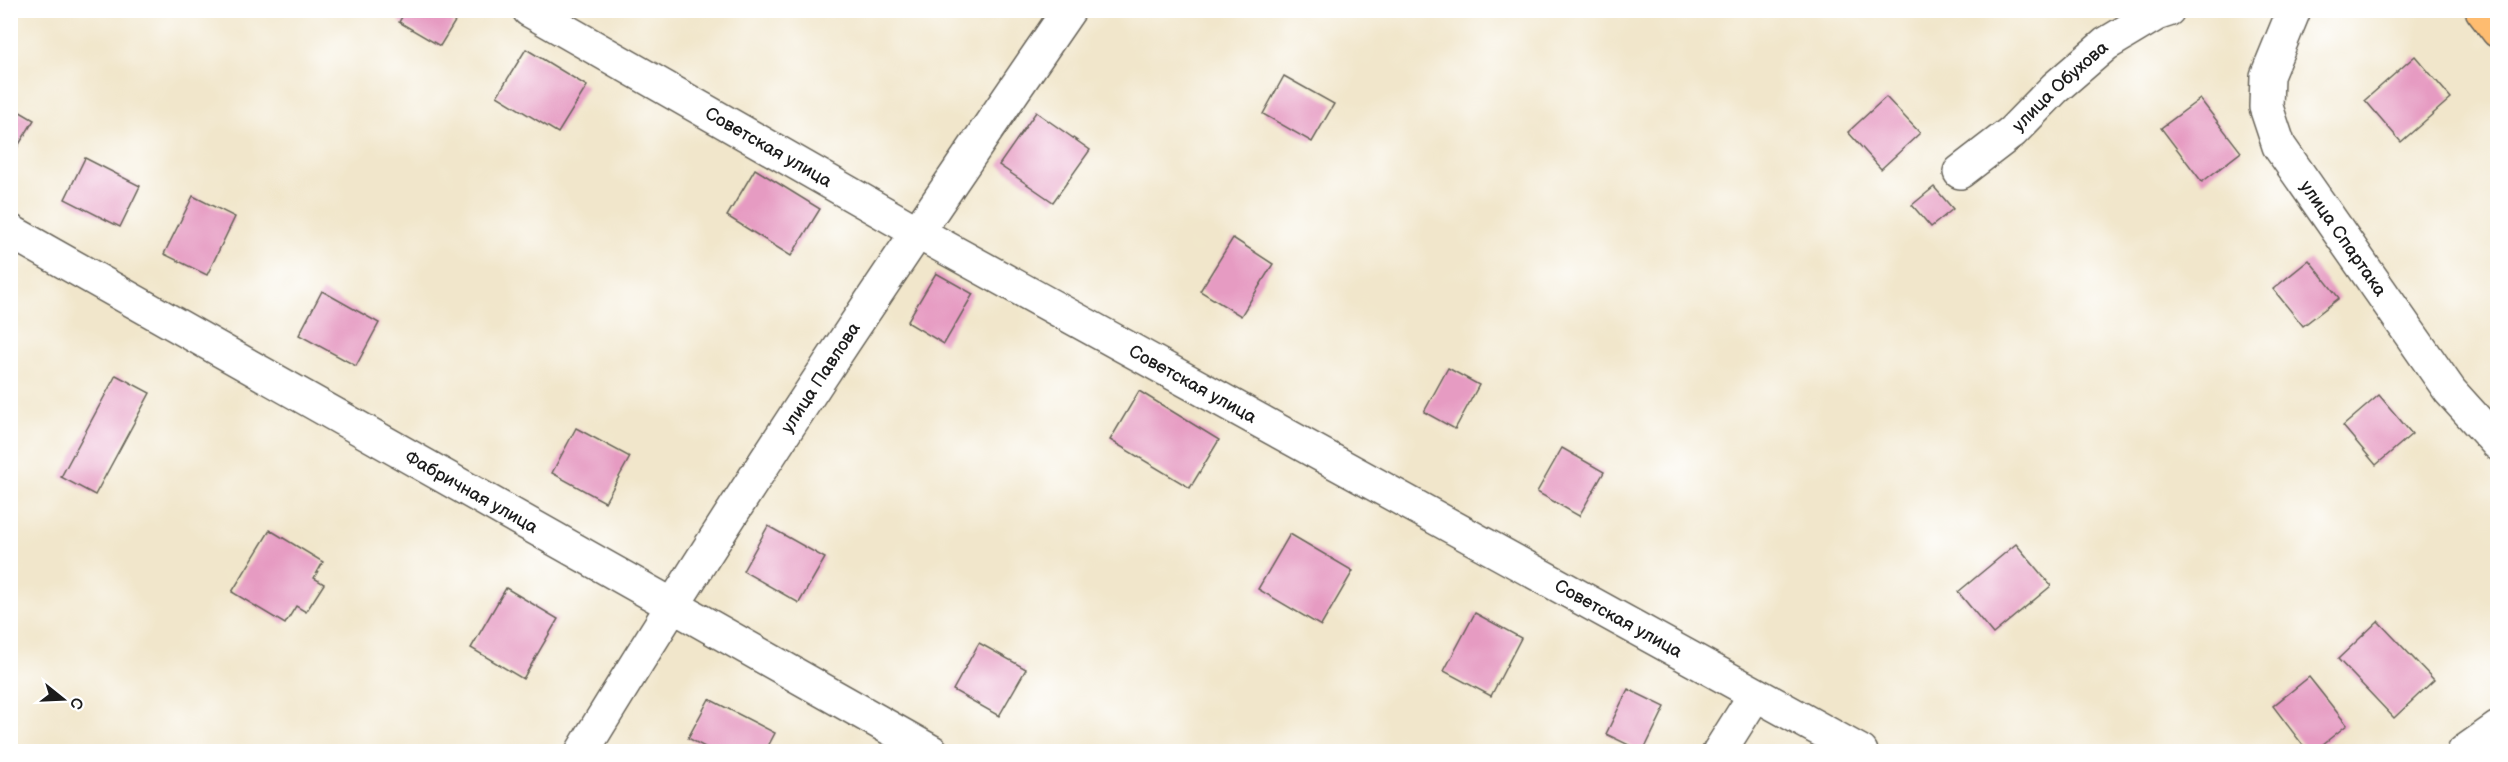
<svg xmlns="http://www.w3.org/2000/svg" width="2508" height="762" viewBox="0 0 2508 762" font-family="'Balsamiq Sans',sans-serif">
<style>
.building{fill:#e69bc2}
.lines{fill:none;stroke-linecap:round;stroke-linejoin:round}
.minor-casing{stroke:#676359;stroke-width:36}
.major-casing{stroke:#676359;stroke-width:36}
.minor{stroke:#fff;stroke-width:33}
.major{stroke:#febc70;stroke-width:33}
.labels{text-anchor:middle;stroke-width:4.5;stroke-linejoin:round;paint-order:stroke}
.street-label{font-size:18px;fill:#1c1c1c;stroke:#fff}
</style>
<rect width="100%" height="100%" fill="#fff"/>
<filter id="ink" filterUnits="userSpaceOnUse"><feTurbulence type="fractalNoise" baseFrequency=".0167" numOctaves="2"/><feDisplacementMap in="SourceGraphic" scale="12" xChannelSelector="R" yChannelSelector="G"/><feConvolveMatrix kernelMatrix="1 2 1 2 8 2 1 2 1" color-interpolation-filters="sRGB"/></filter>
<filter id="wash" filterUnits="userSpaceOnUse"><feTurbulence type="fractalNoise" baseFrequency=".008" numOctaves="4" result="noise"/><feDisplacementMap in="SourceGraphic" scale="24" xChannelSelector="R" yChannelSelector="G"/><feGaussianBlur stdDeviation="1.35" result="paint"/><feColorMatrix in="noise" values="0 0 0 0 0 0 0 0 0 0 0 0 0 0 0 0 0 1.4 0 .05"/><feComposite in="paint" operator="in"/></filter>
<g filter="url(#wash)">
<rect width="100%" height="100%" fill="#f1e6cb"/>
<g id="blocks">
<g class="building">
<polygon points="406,10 462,10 440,46 399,22"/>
<polygon points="526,49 587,86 558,133 497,96"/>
<polygon points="2415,56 2451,98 2401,142 2365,100"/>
<polygon points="1284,76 1334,104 1312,142 1263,114"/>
<polygon points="1886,97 1920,133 1881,169 1848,132"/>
<polygon points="2200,99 2241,152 2202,182 2161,128"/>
<polygon points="10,106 34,120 10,159"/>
<polygon points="1036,112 1090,150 1053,202 999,165"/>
<polygon points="85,158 140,186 120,227 65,199"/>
<polygon points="755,169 820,209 791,256 727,216"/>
<polygon points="1934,187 1953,209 1931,227 1912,205"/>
<polygon points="193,196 235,217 207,275 164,254"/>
<polygon points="1233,238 1273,264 1241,316 1200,291"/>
<polygon points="2309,260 2339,298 2303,326 2273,289"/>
<polygon points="936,273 973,294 944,344 907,322"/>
<polygon points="322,291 379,323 356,366 299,335"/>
<polygon points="1448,368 1479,385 1455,429 1424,412"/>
<polygon points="116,375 150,393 95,495 61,477"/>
<polygon points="1139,391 1219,440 1190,488 1110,440"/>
<polygon points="2379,395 2412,434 2376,465 2343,426"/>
<polygon points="576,428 630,457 605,502 552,473"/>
<polygon points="1562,448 1604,472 1579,516 1537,492"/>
<polygon points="768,526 825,558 799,603 743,571"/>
<polygon points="270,530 323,562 314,578 324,584 306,612 296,606 285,624 232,592"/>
<polygon points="1290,534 1353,571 1321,626 1258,589"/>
<polygon points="2016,544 2051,586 1993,634 1958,592"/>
<polygon points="506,588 558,619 523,679 471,648"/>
<polygon points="1475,613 1521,638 1491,696 1444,671"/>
<polygon points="2378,621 2434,680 2394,718 2338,659"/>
<polygon points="979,643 1026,669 999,716 953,690"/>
<polygon points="2309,677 2347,725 2313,752 2308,752 2273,706"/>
<polygon points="1628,689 1665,707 1643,752 1606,734"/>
<polygon points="709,699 775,733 765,752 714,752 688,738"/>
</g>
</g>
</g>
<g filter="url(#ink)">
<use href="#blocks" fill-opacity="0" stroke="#676359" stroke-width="1.5"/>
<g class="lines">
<g class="minor-casing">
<g id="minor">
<path id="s1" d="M 529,10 L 917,232 L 1861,752"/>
<path id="s2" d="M 2294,10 L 2267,76 L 2266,107 L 2279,146 L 2450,391 L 2498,444"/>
<path id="s3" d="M 1960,172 L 2012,132 L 2055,88 L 2106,44 L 2156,14 L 2168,10"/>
<path id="s4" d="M 10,231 L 932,752"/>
<path id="s5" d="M 582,752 C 736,499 901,254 1069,10"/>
<polyline points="1719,752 1755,695"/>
<polyline points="2464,752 2498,728"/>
</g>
</g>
<g class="major-casing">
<polyline id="major" points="2482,10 2498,31"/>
</g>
<use href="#minor" class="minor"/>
<use href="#major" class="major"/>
</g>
</g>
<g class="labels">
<g class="street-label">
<text dy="6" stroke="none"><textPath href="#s3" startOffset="132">улица Обухова</textPath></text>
<text dy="6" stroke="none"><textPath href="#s1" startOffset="276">Советская улица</textPath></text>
<text dy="6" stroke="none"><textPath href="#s2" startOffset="256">улица Спартака</textPath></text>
<text dy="6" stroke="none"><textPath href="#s5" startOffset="444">улица Павлова</textPath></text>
<text dy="6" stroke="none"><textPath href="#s1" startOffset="762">Советская улица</textPath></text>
<text dy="6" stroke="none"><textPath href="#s4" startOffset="530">Фабричная улица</textPath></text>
<text dy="6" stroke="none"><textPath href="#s1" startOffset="1248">Советская улица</textPath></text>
</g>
</g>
<rect width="2508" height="762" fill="none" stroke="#fff" stroke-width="36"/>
<g transform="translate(63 699) rotate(108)" stroke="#ffffff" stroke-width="4.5" paint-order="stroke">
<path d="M0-4.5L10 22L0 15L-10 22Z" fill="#1c1c1c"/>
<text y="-9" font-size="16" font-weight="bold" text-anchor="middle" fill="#1c1c1c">С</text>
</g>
</svg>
